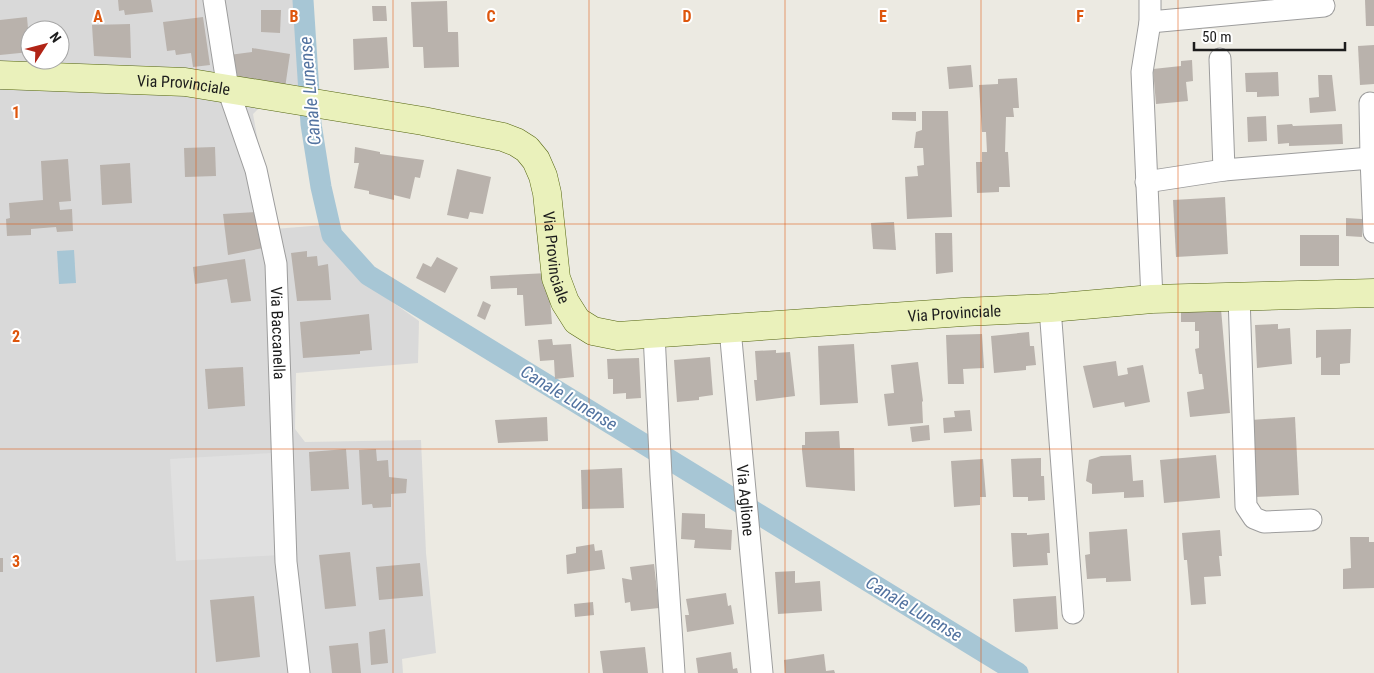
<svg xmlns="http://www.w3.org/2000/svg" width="1374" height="673" viewBox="0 0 1374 673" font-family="'Roboto Condensed',sans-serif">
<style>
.residential{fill:#d9d9d9;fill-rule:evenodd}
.parking{fill:#e0e0e0}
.water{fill:#a7c6d5}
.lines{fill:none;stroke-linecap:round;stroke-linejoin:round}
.canal{stroke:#a7c6d5;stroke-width:21}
.building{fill:#b9b2ac}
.street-casing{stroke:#9d9d9d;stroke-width:23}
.secondary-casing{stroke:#546510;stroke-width:29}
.street{stroke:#fff;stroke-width:21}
.secondary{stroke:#eaf1bb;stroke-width:28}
.grid{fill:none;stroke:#de560d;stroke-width:1;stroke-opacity:0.55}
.labels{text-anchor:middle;stroke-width:4;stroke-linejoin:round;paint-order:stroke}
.street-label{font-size:16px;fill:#1c1c1c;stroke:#fff}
.water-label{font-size:18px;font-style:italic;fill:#5373a0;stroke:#fff}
.grid-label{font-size:16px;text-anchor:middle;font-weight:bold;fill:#de560d;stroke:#fff;stroke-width:4;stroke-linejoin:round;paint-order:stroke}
</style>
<rect width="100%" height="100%" fill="#eceae2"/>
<path class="residential" d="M 0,0 L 298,0 L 304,111 L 264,103 L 253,114 L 274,229 L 324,225 L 337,255 L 360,279 L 419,321 L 418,363 L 296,373 L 295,429 L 305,442 L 421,440 L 426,553 L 436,653 L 402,659 L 403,673 L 0,673 ZM 30,30 L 60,30 L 60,60 L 30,60 Z"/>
<polygon class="parking" points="272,453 278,555 176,561 170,459"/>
<polygon class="water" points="74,250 76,283 59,284 57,251"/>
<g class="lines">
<polyline class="canal" points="303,0 311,124 321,187 332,235 368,275 1018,673"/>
</g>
<g class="building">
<polygon points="118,0 151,0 153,12 125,15 124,10 119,11"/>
<polygon points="1365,0 1374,0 1374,26 1366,26"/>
<polygon points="447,1 448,32 458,32 459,67 424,68 423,47 413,47 411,2"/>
<polygon points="372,6 386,6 387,21 373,21"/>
<polygon points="261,10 281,10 280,33 261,32"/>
<polygon points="27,17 30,52 0,55 0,20"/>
<polygon points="203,17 210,65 193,67 191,53 176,55 175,50 167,51 163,22"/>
<polygon points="130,24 131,58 94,56 92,25"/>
<polygon points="387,37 389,68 354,70 353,39"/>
<polygon points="1374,45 1374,84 1360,85 1358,46"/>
<polygon points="252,48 290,54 285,88 232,80 229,55 252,52"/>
<polygon points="1192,60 1193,81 1186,82 1188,101 1156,104 1153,69 1181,66 1181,61"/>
<polygon points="971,65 973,87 949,89 947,67"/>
<polygon points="1278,72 1279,96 1257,97 1257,92 1246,92 1245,73"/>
<polygon points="1318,75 1332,75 1336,111 1310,113 1309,98 1319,97"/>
<polygon points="1017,78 1019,108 1013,108 1014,117 1006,117 1005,152 1008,152 1010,187 999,187 999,192 977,193 976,162 982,162 982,152 987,152 986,132 982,132 979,85 998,84 998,79"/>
<polygon points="922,111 948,111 952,217 907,219 905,177 918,176 917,166 924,165 923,148 914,148 916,132 922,130"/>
<polygon points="892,112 916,112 916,121 892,120"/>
<polygon points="1266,116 1267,141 1248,142 1247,117"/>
<polygon points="1292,124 1293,126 1342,124 1343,144 1289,146 1289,143 1278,144 1277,125"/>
<polygon points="215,147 216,176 185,177 184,148"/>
<polygon points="355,147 380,152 380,154 424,160 420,178 415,177 410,199 394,195 394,200 369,194 369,191 354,188 359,163 354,163"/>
<polygon points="68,159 71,201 59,202 60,210 72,209 73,231 57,232 56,227 31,229 31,235 7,236 6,219 10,218 9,203 43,200 41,161"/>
<polygon points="130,163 132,203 102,205 100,165"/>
<polygon points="457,169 491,177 483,214 470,212 468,219 447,215"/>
<polygon points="1225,197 1228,254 1176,257 1173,200"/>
<polygon points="256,212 263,248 228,255 223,214"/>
<polygon points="1346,218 1362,219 1362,237 1346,236"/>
<polygon points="894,222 896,250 873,249 871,223"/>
<polygon points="935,233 952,233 953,272 936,274"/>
<rect x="1300" y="235" width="39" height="31"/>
<polygon points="307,251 307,257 317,256 318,266 328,264 331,300 297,301 291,253"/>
<polygon points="437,257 458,268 445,293 416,278 423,263 431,267"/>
<polygon points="245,259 251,301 231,303 227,279 195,284 193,267"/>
<polygon points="548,273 552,324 525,326 523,295 517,295 517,288 491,289 490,276"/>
<polygon points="483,301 491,305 485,320 477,316"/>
<polygon points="1181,302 1221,309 1230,413 1190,417 1187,392 1204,389 1202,374 1199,374 1195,349 1199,348 1199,331 1195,331 1195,322 1181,322"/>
<polygon points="369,314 372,350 360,351 360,354 303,358 300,322"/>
<polygon points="1278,324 1278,329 1290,328 1292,364 1257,368 1255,325"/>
<polygon points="1351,329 1350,363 1340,364 1340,375 1321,375 1321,357 1316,358 1316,330"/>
<polygon points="1029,332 1030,346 1034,346 1036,365 1026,366 1026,370 994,373 991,336"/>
<polygon points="982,334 984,368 963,369 964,384 948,384 946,335"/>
<polygon points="552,339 553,345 571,344 574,377 555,379 554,360 540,361 538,340"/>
<polygon points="854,344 858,403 820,405 818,346"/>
<polygon points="776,350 776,353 790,352 795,396 756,401 754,380 757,380 755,351"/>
<polygon points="710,357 713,395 699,397 699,400 677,402 674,360"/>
<polygon points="639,358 641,398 626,399 626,393 613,394 613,379 608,379 607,359"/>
<polygon points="1116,361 1118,376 1128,374 1127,368 1143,365 1150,402 1125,407 1124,402 1093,408 1083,366"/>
<polygon points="918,362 923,401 922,402 923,423 888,426 884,394 894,393 891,365"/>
<polygon points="243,367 245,406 208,409 205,369"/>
<polygon points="970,410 972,431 944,433 943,418 955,417 954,411"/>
<polygon points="547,417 548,441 498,443 495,420"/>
<polygon points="1295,417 1299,495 1255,497 1251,420"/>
<polygon points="929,425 930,440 912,442 910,427"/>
<polygon points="839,431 840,448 854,448 855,491 806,487 802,450 802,445 805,445 805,432"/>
<polygon points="346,449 349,489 311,491 309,452"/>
<polygon points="376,449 377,461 388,460 389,477 407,479 406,493 391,494 391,507 373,508 372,504 362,505 359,450"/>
<polygon points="1131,455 1133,481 1143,480 1144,497 1124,498 1124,492 1092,494 1092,484 1086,481 1089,460 1101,456"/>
<polygon points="1216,455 1220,498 1164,503 1160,460"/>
<polygon points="1041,458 1041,476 1044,476 1045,500 1028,501 1028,497 1013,497 1011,459"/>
<polygon points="983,459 986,497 980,497 980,505 954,507 951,461"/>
<polygon points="622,468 624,508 582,509 581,470"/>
<polygon points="682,513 705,514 705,528 732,530 731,550 694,548 695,540 681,539"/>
<polygon points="1127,529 1131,581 1106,582 1106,578 1087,579 1085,555 1090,554 1089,532"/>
<polygon points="1220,530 1222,556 1219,556 1221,576 1204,577 1206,604 1191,605 1187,560 1184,560 1182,533"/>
<polygon points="1011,533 1027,533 1027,535 1049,533 1050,553 1047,553 1048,565 1013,567"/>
<polygon points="1350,537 1369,537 1369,542 1374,542 1374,588 1343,589 1343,569 1351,568"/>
<polygon points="594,544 595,551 602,550 605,569 567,574 566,555 576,553 576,547"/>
<polygon points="350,552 356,606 325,609 319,555"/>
<rect x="0" y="558" width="3" height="14"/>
<polygon points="420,563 423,596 379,600 376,567"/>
<polygon points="654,564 659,608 631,611 630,602 625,603 622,578 632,580 630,567"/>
<polygon points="795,571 795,583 820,581 822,611 778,614 775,572"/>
<polygon points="726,593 728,606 731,605 734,624 687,632 685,615 689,615 686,599"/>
<polygon points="254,596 260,657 216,662 210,600"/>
<polygon points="1056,596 1058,629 1015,632 1013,599"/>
<polygon points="593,602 594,615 575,617 574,604"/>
<polygon points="385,629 388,663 371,665 369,632"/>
<polygon points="358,643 361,673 332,673 329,646"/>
<polygon points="645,647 648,673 603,673 600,651"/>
<polygon points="731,652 733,669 737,668 738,673 698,673 696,658"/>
<polygon points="824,654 826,671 834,670 835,673 785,673 784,660"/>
</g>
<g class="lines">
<g class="street-casing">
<g id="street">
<path id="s1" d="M 214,0 L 228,89 L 256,170 L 276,264 L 286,562 L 299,673"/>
<polyline points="1150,0 1150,22 1142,72 1152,299"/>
<polyline points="1150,22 1324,6"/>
<polyline points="1220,59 1224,170"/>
<polyline points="1370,103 1371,158"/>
<polyline points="1146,182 1224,170 1371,158 1374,232"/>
<polyline points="1239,296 1246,506 1254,518 1264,522 1311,520"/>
<polyline points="1050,308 1073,613"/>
<path id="s2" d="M 730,329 L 762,673"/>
<polyline points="654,334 661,476 674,673"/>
</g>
</g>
<g class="secondary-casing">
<g id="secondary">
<path id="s3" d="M 0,75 L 185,82 L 423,121 L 503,137 L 516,142 L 527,149 L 536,160 L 543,176 L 547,193 L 556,278 L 565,302 L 577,321 L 593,331 L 618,336 L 963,312 L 1050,308 L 1152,299 L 1374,293"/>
</g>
</g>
<use href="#street" class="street"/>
<use href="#secondary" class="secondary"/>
</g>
<path class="grid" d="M 196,0 L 196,673M 393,0 L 393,673M 589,0 L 589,673M 785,0 L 785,673M 981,0 L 981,673M 1178,0 L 1178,673M 0,224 L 1374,224M 0,449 L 1374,449"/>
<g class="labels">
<g class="street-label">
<text dy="6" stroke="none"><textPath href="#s3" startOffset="184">Via Provinciale</textPath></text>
<text dy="6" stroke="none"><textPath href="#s3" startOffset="649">Via Provinciale</textPath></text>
<text dy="6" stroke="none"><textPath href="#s3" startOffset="1099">Via Provinciale</textPath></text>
<text dy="6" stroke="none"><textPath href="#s1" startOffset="341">Via Baccanella</textPath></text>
<text dy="6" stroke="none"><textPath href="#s2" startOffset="172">Via Aglione</textPath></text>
</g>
<g class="water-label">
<text transform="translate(310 91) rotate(-95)" y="6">Canale Lunense</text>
<text transform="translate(569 398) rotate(31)" y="6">Canale Lunense</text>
<text transform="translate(914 609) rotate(31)" y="6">Canale Lunense</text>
</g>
</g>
<g class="grid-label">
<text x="98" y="22">A</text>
<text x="294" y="22">B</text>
<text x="491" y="22">C</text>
<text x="687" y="22">D</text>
<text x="883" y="22">E</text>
<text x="1080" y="22">F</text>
<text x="16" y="118">1</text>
<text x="16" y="342">2</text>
<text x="16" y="567">3</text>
</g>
<g transform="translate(45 45) rotate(54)"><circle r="24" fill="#ffffff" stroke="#a4a4a4"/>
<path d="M0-4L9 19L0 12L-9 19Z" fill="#b12416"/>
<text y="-8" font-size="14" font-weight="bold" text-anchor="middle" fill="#1c1c1c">N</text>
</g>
<path d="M1194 42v8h151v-8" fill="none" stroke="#1c1c1c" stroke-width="2.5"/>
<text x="1202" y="42" font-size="15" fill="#1c1c1c" stroke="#ffffff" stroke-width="4" paint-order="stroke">50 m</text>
</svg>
